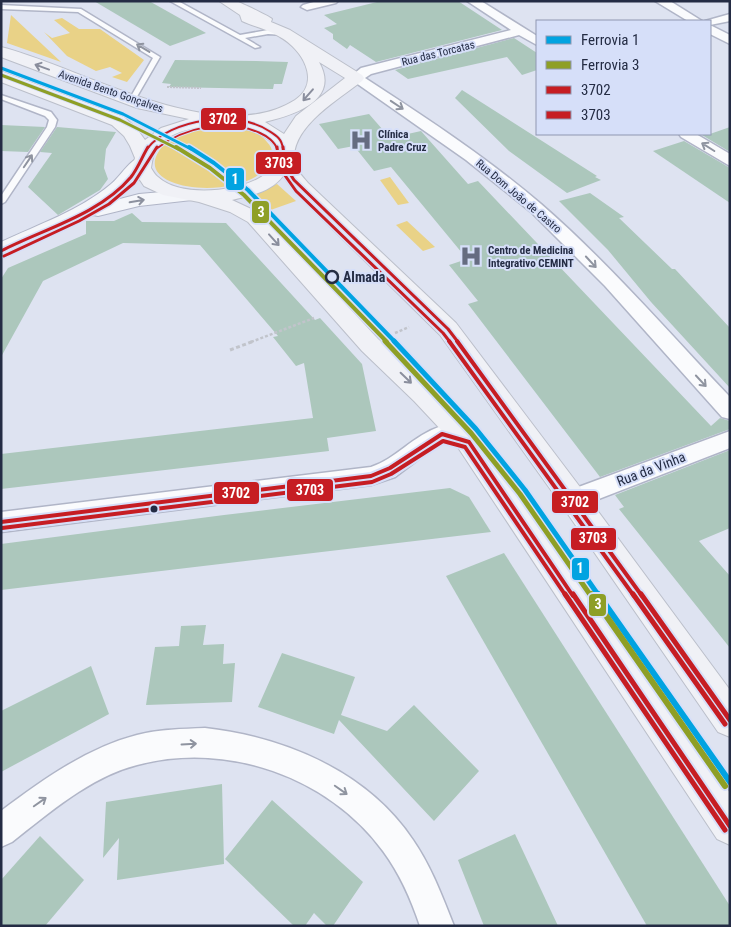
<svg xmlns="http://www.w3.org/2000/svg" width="731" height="927" viewBox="0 0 731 927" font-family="'Roboto Condensed',sans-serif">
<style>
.green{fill:#e9d287}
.building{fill:#acc7bc}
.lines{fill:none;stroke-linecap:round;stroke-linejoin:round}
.lane-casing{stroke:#b0b5c7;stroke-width:3}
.street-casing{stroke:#b0b5c7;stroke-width:3}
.secondary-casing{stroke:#b0b5c7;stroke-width:2}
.primary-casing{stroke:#bbbfca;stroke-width:2}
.path-far2{stroke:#c1c4cb;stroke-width:2;stroke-dasharray:2 1;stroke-linecap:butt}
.path-far1{stroke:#c1c4cb;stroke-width:2.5;stroke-dasharray:3 2;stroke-linecap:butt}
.path{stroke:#c1c4cb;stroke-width:3;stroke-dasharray:4 2.5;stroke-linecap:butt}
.lane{fill:#fafbfd;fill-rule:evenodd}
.street{fill:#fafbfd;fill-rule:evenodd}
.secondary{fill:#f4f6fa;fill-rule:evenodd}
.primary{fill:#f0f1f6;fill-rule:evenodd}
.bus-1-far3-casing{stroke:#d6dff9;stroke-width:4}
.bus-1-far2-casing{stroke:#d6dff9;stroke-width:6}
.bus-1-far1-casing{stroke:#d6dff9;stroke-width:8}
.bus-1-casing{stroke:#d6dff9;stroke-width:9}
.bus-2-far3-casing{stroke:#d6dff9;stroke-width:4}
.bus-2-far2-casing{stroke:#d6dff9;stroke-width:6}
.bus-2-far1-casing{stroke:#d6dff9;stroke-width:8}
.bus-2-casing{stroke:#d6dff9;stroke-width:9}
.bus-1-far3{stroke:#c61d23;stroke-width:2}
.bus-1-far2{stroke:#c61d23;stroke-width:3}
.bus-1-far1{stroke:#c61d23;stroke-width:4}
.bus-1{stroke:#c61d23;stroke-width:5}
.bus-2-far3{stroke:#c61d23;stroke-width:2}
.bus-2-far2{stroke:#c61d23;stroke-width:3}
.bus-2-far1{stroke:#c61d23;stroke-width:4}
.bus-2{stroke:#c61d23;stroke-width:5}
.rail-1-far3-casing{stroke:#d6dff9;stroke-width:5}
.rail-1-far2-casing{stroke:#d6dff9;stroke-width:7}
.rail-1-far1-casing{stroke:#d6dff9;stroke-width:9}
.rail-1-casing{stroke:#d6dff9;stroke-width:10}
.rail-2-far3-casing{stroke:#d6dff9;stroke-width:5}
.rail-2-far2-casing{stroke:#d6dff9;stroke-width:7}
.rail-2-far1-casing{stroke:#d6dff9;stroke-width:9}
.rail-2-casing{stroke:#d6dff9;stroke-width:10}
.rail-1-far3{stroke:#01a3e1;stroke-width:3}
.rail-1-far2{stroke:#01a3e1;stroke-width:4}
.rail-1-far1{stroke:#01a3e1;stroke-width:5}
.rail-1{stroke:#01a3e1;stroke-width:6}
.rail-2-far3{stroke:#8e9f26;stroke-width:3}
.rail-2-far2{stroke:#8e9f26;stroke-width:4}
.rail-2-far1{stroke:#8e9f26;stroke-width:5}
.rail-2{stroke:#8e9f26;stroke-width:6}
.oneway{stroke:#8f94a0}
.oneway2{stroke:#8a8e9d}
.oneway3{stroke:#8c919f}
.stop-dot{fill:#d6dff9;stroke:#242c44;stroke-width:2.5}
.bus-dot{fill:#242c44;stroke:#d6dff9;stroke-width:2}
.labels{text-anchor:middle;stroke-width:4;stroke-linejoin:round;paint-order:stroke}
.far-street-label{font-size:11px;fill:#242c44;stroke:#d6dff9}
.far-poi-label{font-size:11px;font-weight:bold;fill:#242c44;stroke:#d6dff9;text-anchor:start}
.stop-label{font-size:14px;font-weight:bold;fill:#242c44;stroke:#d6dff9;text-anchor:start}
.street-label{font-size:14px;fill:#242c44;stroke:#d6dff9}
.line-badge{stroke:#d6dff9;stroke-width:2}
.badge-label{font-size:14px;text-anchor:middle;font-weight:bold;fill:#fff}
</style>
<rect width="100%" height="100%" fill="#dee3f1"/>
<g class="green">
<polygon points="11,15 61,62 7,43"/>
<polygon points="62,18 79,29 100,29 144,60 127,82 112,77 122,73 110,67 96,71 67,56 44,32 52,38 70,33 54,20"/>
<path d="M 214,127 C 231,127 255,127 267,142 C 273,148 274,156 270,163 C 248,202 131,193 159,151 C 170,134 195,129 214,127 Z"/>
<polygon points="390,177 409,203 398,205 380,180"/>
<polygon points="277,184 296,201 265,212 249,197"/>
<polygon points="407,221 435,247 423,251 396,225"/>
</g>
<g class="building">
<polygon points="94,1 149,1 206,33 170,46"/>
<polygon points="381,1 458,1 502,30 376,62 350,45 347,49 333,39 333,34 324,28 337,24 324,15"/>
<polygon points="514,38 537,53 537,70 522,75 507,57 408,79 395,70"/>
<polygon points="175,60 256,61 288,62 282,84 274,84 273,89 169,87 171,84 162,83"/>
<polygon points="462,90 597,176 595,177 601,180 567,193 509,151 455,98"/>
<polygon points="369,114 390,138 421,131 468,184 478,181 711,426 720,418 730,421 730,429 600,477 468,304 478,301 449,265 467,259 391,167 374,171 354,146 338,149 319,124"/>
<polygon points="1,125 45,127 28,152 1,151"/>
<polygon points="57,127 116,132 106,149 104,168 108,179 100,190 58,215 28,187 52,153 40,152"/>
<polygon points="730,127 730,152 702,135 710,134"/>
<polygon points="684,141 730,168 730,203 653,151"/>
<polygon points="590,193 624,217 619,218 672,269 675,269 730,328 730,388 651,302 608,250 559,201"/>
<polygon points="132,213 142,222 226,223 315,320 320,318 362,364 376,431 327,438 329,451 1,489 1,454 313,418 304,363 296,366 273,337 278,336 200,245 123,243 43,281 1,357 1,279 8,268 86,234 86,221 114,221"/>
<polygon points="730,450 730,528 699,541 730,576 730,648 619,509 624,507 615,495"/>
<polygon points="450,488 469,497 491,532 1,590 1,544 224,515"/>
<polygon points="504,553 730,906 730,926 647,926 446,576"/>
<polygon points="206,625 203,645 224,644 223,664 235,663 232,702 146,705 155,647 179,646 181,626"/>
<polygon points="282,653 355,677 341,715 387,731 414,705 479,771 434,821 339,720 334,734 258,707"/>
<polygon points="91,666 109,714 1,772 1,711"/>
<polygon points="222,784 224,864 117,880 119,838 103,858 106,802"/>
<polygon points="272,800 363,882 333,926 327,926 314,913 305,926 294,926 225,859"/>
<polygon points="515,834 558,926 484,926 458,860"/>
<polygon points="40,836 84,880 45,926 1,926 1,880"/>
</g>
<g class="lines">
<g class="lane-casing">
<g id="lane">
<polygon points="170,1 178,1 240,35 268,30 288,33 285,35 268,34 245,38 260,47 255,48"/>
<polygon points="1,5 81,9 160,57 135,100 130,101 129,100 153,58 78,12 1,9"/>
<polygon points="1,95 51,112 57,120 55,127 5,202 1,204 1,196 47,127 49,120 45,116 1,99"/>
</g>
</g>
<g class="street-casing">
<g id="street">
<polygon points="317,1 338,1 336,3 307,10 301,7 303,5"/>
<path d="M 467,1 L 481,1 L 537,36 L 537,45 L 519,35 L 371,74 L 365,78 C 425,117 486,157 541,204 C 609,263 668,332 730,397 L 730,419 L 722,417 L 605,286 L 531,212 L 466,160 L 349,78 L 361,68 L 511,30 Z"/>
<polygon points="655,1 670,1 702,21 688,21"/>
<polygon points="730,14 730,21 710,25 730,35 730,44 710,34 710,21 705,21"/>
<polygon points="679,134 696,134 730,154 730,166 681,137"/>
<path d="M 442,426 L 477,436 L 480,442 L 477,448 L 469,450 L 444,443 L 432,449 L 395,477 L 371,485 L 1,532 L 1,512 L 371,467 C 396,459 413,435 442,426 Z"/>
<polygon points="730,431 730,448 573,509 565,506 561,499 565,492"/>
<path d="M 205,728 C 284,737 367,771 413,840 C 431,866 442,896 454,926 L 420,926 C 411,899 400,874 383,851 C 328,776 226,741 137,765 C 90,777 49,813 12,842 L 1,847 L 1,811 C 42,780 87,748 137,735 C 160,729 182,729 205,728 Z"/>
</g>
</g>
<g class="secondary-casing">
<path id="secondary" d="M 142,156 L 149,158 L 151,162 L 138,180 L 116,200 L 139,194 L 185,190 L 192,192 L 195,196 L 192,200 L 139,206 L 98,216 L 93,215 L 1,257 L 1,242 C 39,224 79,211 111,184 C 121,176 129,160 142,156 Z"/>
</g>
<g class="primary-casing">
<path id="primary" d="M 219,1 C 224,1 231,0 236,1 C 239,2 271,17 272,19 L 271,22 L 290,30 L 362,75 L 364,78 L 362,81 C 338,100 292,126 294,160 C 294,168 303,177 308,183 L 456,323 L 583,491 L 730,690 L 730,737 L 718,732 L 563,507 L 440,335 L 294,191 L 283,176 C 271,192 250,196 232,200 L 262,214 L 378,339 L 432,387 L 479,435 L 730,793 L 730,845 L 717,839 L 459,449 L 414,401 L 362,351 L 248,222 L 230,212 L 199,202 L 163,195 L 144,186 L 132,168 L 135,158 L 130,146 L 124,136 L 112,125 L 1,82 L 1,71 L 124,117 L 137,129 L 145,140 L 161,128 L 189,119 L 137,108 L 1,57 L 1,47 C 81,67 217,150 295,100 C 322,82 302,49 280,37 C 268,29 255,27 242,21 L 240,15 ZM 319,62 L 345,78 L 296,116 L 284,134 L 265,122 C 293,115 341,101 319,62 ZM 230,126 C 256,128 300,148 264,175 C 241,192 180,198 158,177 C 155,175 153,171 151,168 C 152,162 153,154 156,149 C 171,127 207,126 230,126 Z"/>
</g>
<polyline class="path-far2" points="167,87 201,88"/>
<g class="path-far1">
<polyline points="395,333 409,327"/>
<polyline points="251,342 314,318"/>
</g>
<polyline class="path" points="230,350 254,341"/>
<use href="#lane" class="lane"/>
<use href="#street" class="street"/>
<use href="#secondary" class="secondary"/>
<use href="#primary" class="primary"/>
<g class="bus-1-far3-casing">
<path id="bus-1-far3" d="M 147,149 C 170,118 239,110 269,131 C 277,136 282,139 283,149"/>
</g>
<g class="bus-1-far2-casing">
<g id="bus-1-far2">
<polyline points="283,147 285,166 294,180 448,329 458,342"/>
<path d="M 1,251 C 43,229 99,215 131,177 C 138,168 142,157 148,147"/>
</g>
</g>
<g class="bus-1-far1-casing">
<g id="bus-1-far1">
<polyline points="457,341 642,596"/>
<polyline points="1,522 371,476 390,468 442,434 469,442 573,596"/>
</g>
</g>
<g class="bus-1-casing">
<g id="bus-1">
<polyline points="573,594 730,826"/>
<polyline points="641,594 730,720"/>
</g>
</g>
<g class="bus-2-far3-casing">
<path id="bus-2-far3" d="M 156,149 C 184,127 227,118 260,133 C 267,136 275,142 277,149"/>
</g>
<g class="bus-2-far2-casing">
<g id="bus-2-far2">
<polyline points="277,147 279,167 296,191 443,333 450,342"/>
<polyline points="4,256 79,221 109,204 134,183 157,147"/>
</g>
</g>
<g class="bus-2-far1-casing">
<g id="bus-2-far1">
<polyline points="449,341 634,596"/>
<polyline points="2,528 372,482 391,474 443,441 465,447 566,596"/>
</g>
</g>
<g class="bus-2-casing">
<g id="bus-2">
<polyline points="565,594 725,830"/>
<polyline points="633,594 725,724"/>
</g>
</g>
<use href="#bus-1-far3" class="bus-1-far3"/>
<use href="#bus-1-far2" class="bus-1-far2"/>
<use href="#bus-1-far1" class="bus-1-far1"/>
<use href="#bus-1" class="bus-1"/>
<use href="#bus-2-far3" class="bus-2-far3"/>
<use href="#bus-2-far2" class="bus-2-far2"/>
<use href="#bus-2-far1" class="bus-2-far1"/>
<use href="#bus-2" class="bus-2"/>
<g class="rail-1-far3-casing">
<polyline id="rail-1-far3" points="1,68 123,114 191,149"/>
</g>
<g class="rail-1-far2-casing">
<polyline id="rail-1-far2" points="189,147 214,163 248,190 395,342"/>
</g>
<g class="rail-1-far1-casing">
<polyline id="rail-1-far1" points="394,341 476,429 525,490 599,596"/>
</g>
<g class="rail-1-casing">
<polyline id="rail-1" points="598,594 730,782"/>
</g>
<g class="rail-2-far3-casing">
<polyline id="rail-2-far3" points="1,75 120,120 178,149"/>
</g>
<g class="rail-2-far2-casing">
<polyline id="rail-2-far2" points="176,147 210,168 244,195 387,342"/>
</g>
<g class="rail-2-far1-casing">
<polyline id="rail-2-far1" points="385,341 471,433 520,494 591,596"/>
</g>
<g class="rail-2-casing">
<polyline id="rail-2" points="591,594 725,786"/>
</g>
<use href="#rail-1-far3" class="rail-1-far3"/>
<use href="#rail-1-far2" class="rail-1-far2"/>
<use href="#rail-1-far1" class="rail-1-far1"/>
<use href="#rail-1" class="rail-1"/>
<use href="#rail-2-far3" class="rail-2-far3"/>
<use href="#rail-2-far2" class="rail-2-far2"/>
<use href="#rail-2-far1" class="rail-2-far1"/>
<use href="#rail-2" class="rail-2"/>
</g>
<defs><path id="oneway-shaft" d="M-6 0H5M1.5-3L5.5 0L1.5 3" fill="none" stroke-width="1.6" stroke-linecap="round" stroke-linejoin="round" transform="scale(1.25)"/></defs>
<g class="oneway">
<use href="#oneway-shaft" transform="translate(143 48) rotate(-149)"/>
<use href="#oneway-shaft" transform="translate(397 105) rotate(34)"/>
<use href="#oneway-shaft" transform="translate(708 147) rotate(-148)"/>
<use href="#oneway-shaft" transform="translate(28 161) rotate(-56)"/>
<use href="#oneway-shaft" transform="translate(591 262) rotate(47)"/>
<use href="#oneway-shaft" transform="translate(701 381) rotate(47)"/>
<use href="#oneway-shaft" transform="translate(189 744) rotate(-3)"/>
<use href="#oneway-shaft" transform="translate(341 790) rotate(35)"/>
<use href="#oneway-shaft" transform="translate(40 802) rotate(-35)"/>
</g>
<g class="oneway2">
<use href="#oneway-shaft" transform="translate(42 67) rotate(-160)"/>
<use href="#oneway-shaft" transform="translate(308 95) rotate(131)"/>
<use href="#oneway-shaft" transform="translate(274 240) rotate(48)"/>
<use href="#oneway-shaft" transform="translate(406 378) rotate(44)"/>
</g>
<use class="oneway3" href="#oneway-shaft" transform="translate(137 201) rotate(-10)"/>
<defs>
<g id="hospital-bare" transform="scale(1.725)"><path d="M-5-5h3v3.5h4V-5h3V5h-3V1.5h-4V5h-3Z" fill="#656c81" stroke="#d6dff9" stroke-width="2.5" paint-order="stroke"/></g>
</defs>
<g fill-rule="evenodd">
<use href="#hospital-bare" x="361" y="140"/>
<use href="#hospital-bare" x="471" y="256"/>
</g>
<circle class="stop-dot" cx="332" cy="277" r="6"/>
<circle class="bus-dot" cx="154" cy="509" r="4.5"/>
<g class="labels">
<g class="far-street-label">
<text transform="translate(438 53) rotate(-14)" y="4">Rua das Torcatas</text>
<text transform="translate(111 91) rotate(19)" y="4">Avenida Bento Gonçalves</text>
<text transform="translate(519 196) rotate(40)" y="4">Rua Dom João de Castro</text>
</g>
<g class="far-poi-label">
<text x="378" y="138">Clínica<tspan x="378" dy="13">Padre Cruz</tspan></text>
<text x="488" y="254">Centro de Medicina<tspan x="488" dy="13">Integrativo CEMINT</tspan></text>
</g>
<g class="stop-label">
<text x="343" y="282">Almada</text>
</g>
<g class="street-label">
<text transform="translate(651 469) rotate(-21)" y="5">Rua da Vinha</text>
</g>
</g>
<g class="line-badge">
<rect x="200" y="107" width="47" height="24" rx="5" fill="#c61d23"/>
<rect x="255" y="151" width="47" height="24" rx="5" fill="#c61d23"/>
<rect x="225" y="167" width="20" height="24" rx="5" fill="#01a3e1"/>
<rect x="251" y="200" width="19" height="24" rx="5" fill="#8e9f26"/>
<rect x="286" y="478" width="48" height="24" rx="5" fill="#c61d23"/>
<rect x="213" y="481" width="47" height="24" rx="5" fill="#c61d23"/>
<rect x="551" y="490" width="48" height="24" rx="5" fill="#c61d23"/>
<rect x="570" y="527" width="47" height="24" rx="5" fill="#c61d23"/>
<rect x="571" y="557" width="19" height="24" rx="5" fill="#01a3e1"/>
<rect x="588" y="593" width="19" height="24" rx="5" fill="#8e9f26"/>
</g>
<g class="badge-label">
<text x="223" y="124">3702</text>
<text x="279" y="168">3703</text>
<text x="235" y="184">1</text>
<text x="261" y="217">3</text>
<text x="310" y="495">3703</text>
<text x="236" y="498">3702</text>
<text x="575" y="507">3702</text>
<text x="593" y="543">3703</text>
<text x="580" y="573">1</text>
<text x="598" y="609">3</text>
</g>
<rect width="731" height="927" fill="none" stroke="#242c44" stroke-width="5"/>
<rect x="536" y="20" width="175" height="115" fill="#d6dff9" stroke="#8f97b1"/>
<rect x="546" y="36" width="25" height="8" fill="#01a3e1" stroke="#8f97b1"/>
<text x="581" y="45" font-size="15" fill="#242c44">Ferrovia 1</text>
<rect x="546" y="61" width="25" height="8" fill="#8e9f26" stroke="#8f97b1"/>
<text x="581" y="70" font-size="15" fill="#242c44">Ferrovia 3</text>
<rect x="546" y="86" width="25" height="8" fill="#c61d23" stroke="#8f97b1"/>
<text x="581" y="95" font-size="15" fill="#242c44">3702</text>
<rect x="546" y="111" width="25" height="8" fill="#c61d23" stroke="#8f97b1"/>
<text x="581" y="120" font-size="15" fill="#242c44">3703</text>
</svg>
